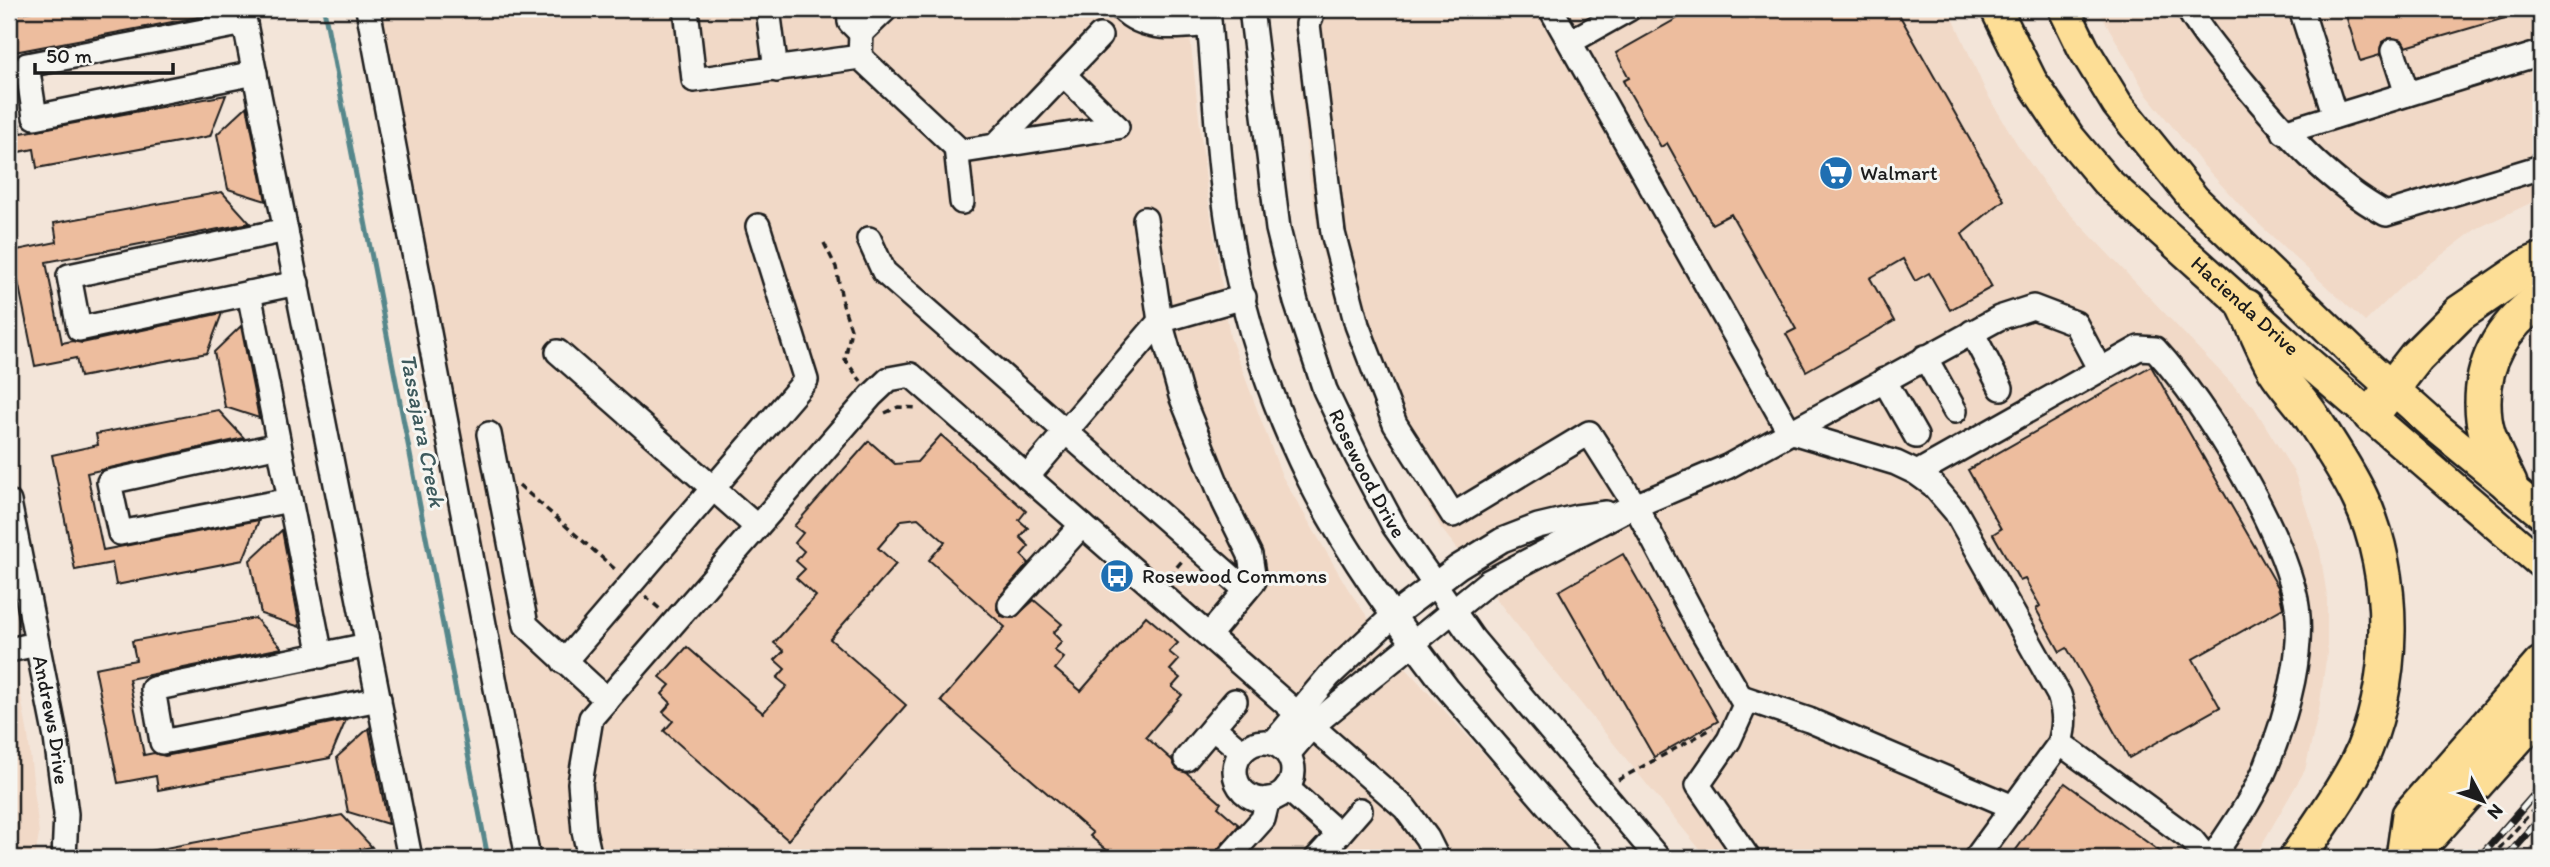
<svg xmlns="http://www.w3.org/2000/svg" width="2550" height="867" viewBox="0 0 2550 867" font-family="Itim,sans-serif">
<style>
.built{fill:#f1d9c7}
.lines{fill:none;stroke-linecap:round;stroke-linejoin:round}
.stream{stroke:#56878b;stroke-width:5}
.building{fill:#edbd9e;stroke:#1c1c1c;stroke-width:2}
.minor-casing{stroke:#1c1c1c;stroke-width:28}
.major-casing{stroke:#1c1c1c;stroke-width:35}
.highway-casing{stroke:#1c1c1c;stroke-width:40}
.path{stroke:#1c1c1c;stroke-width:3.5;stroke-dasharray:7 5;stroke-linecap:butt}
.minor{stroke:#f6f6f2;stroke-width:23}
.major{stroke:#fdde96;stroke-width:30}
.highway{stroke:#fdde96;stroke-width:35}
.rail-casing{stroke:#1c1c1c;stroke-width:8}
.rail{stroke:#f6f6f2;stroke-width:5;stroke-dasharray:16;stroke-linecap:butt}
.labels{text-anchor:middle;stroke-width:6;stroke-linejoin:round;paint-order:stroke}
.poi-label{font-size:21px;fill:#1c1c1c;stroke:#f6f6f2;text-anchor:start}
.street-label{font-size:21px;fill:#1c1c1c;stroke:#f6f6f2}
.water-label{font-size:23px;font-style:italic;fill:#3e5a5d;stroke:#f6f6f2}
</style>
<rect width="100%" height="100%" fill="#f3e5d9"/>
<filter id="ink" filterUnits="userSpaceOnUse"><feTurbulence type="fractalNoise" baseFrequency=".0143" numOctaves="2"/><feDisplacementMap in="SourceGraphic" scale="14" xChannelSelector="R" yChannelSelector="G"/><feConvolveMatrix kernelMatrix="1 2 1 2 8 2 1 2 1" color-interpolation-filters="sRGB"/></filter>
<g filter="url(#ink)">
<g class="built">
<polygon points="374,9 1187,9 1207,191 1230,337 1282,476 1348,589 1394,655 1578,858 541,858"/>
<polygon points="1293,9 1949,9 1986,92 2020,149 2053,196 2254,407 2295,474 2320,551 2327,597 2327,652 2319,710 2305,770 2254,858 1707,858 1508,614 1441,528 1380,418 1336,303 1320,243 1310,182"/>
<polygon points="2098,9 2541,9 2541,198 2476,229 2406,282 2365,322 2249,215 2204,166 2147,95"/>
<polygon points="9,631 28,735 39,834 35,858 9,858"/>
</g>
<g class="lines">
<polyline class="stream" points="324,9 488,858"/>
</g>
<g class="building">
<polygon points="44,9 203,9 204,16 9,53 9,15"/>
<polygon points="1694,9 1896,9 2004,200 1962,234 1992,287 1950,310 1929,273 1915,281 1903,259 1870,278 1894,321 1806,371 1786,334 1796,329 1731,214 1712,224 1667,143 1661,147 1623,81 1629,78 1616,53"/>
<polygon points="2344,9 2522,9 2522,13 2406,47 2402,40 2389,38 2382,42 2380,55 2360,61"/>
<polygon points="226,95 210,136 37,168 34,149 9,154 9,107 16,106 21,133"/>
<polygon points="247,106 266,201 228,189 217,134"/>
<polygon points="222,192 250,223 46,262 62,343 72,341 82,343 222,313 207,353 80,377 76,358 35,366 12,251 57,242 54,223"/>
<polygon points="241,326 259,418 225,407 214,352"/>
<polygon points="2151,366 2278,587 2283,608 2193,659 2220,707 2129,758 2067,648 2060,652 2036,609 2040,606 2025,579 2020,581 1993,534 2001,529 1968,470"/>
<polygon points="218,410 244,438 87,473 103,550 259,520 243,560 116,585 112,563 75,570 52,455 98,445 96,434"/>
<polygon points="941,435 1026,511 1019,520 1028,528 1020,537 1029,546 1021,555 1029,563 1000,596 997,609 1001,616 1014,618 1034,600 1062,624 1053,633 1062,642 1054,650 1064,658 1055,669 1081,691 1146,616 1178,643 1169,652 1179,660 1170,670 1180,678 1172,687 1182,695 1146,737 1172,760 1177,769 1187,773 1221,803 1218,807 1239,825 1218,849 1214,858 1116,858 1090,836 1093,833 941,701 1005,627 929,560 945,542 918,518 902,520 878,548 896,564 830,639 906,705 788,840 664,731 673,721 663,712 671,703 662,694 670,685 660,677 687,647 763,713 787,686 777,678 785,669 775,660 784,651 774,643 816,596 796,578 805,569 796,561 804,551 795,543 803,533 794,526 869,441 895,464 917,462"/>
<polygon points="282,530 300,627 261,614 250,560"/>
<polygon points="1623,554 1718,721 1654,757 1559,591"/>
<polygon points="255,618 282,648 129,679 144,755 154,753 165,756 346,720 330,758 158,790 156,776 118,783 95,668 136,660 132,641"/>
<polygon points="369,728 388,824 348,812 337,757"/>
<polygon points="2065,783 2169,858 2010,858"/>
<polygon points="342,815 372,847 310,858 150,858 149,851"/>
</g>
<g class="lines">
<g class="minor-casing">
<g id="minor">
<polyline points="242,9 410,858"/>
<polyline points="368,9 528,858"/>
<polyline points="686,9 694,80 860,57 956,147 962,202"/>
<polyline points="768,9 776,70"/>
<polyline points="849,9 850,22 861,33"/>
<path d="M 1122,9 C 1145,32 1179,27 1209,24"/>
<path d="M 1208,9 C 1215,84 1217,161 1230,235 C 1243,319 1272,405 1310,481 C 1347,555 1397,622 1447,688 L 1593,858"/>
<path id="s1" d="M 1251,9 L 1278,229 L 1296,302 L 1325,390 L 1357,457 L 1394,526 L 1473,639 L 1658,858"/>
<polyline points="1314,9 1308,24 1333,233 1357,325 1395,424 1453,515 1589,433 1636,507 1698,624 1745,705 1729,740 1698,785 1748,858"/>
<path d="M 1551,9 L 1789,431 L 1896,463 L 1915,472 L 1933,485 L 1956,512 L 2059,695 C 2065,713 2065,725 2060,743 L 1976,858"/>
<path d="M 2188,9 C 2204,36 2223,58 2243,82 C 2284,132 2329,183 2386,214 L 2541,167"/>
<polyline points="2301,9 2335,116"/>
<polyline points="245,23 27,65 35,117 255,73"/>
<polyline points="1570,42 1629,9"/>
<polyline points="2393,51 2407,94"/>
<polyline points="860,57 861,33 886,9"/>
<polyline points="2284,132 2541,53"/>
<polyline points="995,146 1100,36"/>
<polyline points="957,152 1117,127 1064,75"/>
<polyline points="1145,219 1160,321 1181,396 1224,502 1250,555 1254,581 1209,635"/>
<polyline points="286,230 69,276 79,329 297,283"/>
<polyline points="869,239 884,272 1246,590"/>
<polyline points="249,293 321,656"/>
<polyline points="1972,332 2001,388"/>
<polyline points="558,352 757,527"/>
<polyline points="1925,357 1955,411"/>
<polyline points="1884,380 1916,436"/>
<polyline points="489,434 526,625 607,700"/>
<polyline points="279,445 109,482 120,533 290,500"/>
<path d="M 1917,473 L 2139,348 L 2155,349 C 2188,385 2219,433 2243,475 C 2264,512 2283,550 2294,591 C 2308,644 2286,718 2266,767 C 2253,799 2231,829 2212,858"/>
<polyline points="1027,477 1160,321 1244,297"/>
<path id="s2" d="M 9,502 L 56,738 L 66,814 L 64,858"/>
<polyline points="1010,605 1082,525"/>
<polyline points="368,645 153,689 162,742 379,699"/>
<polyline points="9,650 37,644"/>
<polyline points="564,662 806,380 758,226"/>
<polyline points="1741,697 1809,720 2013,807"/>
<polyline points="1213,727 1235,701"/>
<circle cx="1264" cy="771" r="29"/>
<polyline points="1273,743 1329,676 1393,616 1458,567 1502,540 1538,526 1576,517 1606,513"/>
<polyline points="2060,743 2192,840 2200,850 2202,858"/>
<polyline points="1288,754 1312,726 1488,582 1623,511 1727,467 1999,318 2033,307 2075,323 2100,370"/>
<polyline points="1186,759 1213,727 1242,752"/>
<polyline points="1287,788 1339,834 1317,858"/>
<polyline points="1339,834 1360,810"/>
<polyline points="590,858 584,831 580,783 591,718 871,396 889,379 911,375 1405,808 1427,838 1437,858"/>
<polyline points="1228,858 1263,819 1268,799"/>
</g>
</g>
<g class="major-casing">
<g id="major">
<path id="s3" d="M 1996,9 L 2031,80 L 2069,137 L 2106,181 L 2302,357 L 2541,563"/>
<polyline points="2064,9 2083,48 2117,104 2194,199 2360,359 2436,427 2541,513"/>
</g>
</g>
<g class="highway-casing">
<g id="highway">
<path d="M 2246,307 C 2256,328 2264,350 2276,370 C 2286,386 2300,400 2311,416 C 2328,442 2347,470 2360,498 C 2397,574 2396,689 2357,765 C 2340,797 2318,828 2297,858"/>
<polyline points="2371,415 2416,357 2460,313 2529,266 2541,261"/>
<path d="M 2509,484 C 2500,464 2487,442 2484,419 C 2478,368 2500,327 2541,299"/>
<polyline points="2404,858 2410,815 2541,665"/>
<polyline points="2409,858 2541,710"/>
</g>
</g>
<g class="path">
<polyline points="824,243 836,267 843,305 851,329 845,360 861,381"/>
<polyline points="885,413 898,407 918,408"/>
<polyline points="519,485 616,570"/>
<polyline points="1169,576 1182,561"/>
<polyline points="645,596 661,610"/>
<polyline points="1618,780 1713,728"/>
<polyline points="2491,858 2541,801"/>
</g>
<use href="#minor" class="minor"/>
<use href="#major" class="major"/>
<use href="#highway" class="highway"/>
<g class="rail-casing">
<g id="rail">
<polyline points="2479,858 2541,787"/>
<polyline points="2506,858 2541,818"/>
</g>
</g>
<use href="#rail" class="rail"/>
</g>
</g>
<defs>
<g id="supermarket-disc" transform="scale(1.75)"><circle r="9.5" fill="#1f6fb2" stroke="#f6f6f2"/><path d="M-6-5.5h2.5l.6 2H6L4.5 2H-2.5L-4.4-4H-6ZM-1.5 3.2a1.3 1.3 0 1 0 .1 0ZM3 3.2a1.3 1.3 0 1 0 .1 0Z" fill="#fff"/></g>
<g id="bus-disc" transform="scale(1.75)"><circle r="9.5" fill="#1f6fb2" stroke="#f6f6f2"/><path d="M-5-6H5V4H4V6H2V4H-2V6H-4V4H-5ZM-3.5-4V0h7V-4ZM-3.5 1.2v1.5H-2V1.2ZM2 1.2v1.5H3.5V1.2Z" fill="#fff"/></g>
</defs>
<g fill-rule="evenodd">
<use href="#supermarket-disc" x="1836" y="173"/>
<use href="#bus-disc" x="1117" y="576"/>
</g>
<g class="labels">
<g class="poi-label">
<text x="1860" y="180">Walmart</text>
<text x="1142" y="583">Rosewood Commons</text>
</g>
<g class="street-label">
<text dy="7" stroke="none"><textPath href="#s3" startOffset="392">Hacienda Drive</textPath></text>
<text dy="7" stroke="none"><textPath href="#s1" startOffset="483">Rosewood Drive</textPath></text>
<text dy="7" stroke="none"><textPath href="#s2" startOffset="222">Andrews Drive</textPath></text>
</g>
<g class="water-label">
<text transform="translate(423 430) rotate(79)" y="8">Tassajara Creek</text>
</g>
</g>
<rect width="2550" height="867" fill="none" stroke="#f6f6f2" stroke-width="35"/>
<rect x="18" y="18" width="2515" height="832" fill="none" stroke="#1c1c1c" stroke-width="2.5" filter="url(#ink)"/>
<g transform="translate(2483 801) rotate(131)" stroke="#f6f6f2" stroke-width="5" paint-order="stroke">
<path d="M0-5L12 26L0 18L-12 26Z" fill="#1c1c1c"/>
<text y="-10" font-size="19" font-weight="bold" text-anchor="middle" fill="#1c1c1c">N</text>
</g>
<path d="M35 63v10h138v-10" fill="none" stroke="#1c1c1c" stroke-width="3.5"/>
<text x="46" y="63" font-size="21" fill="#1c1c1c" stroke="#f6f6f2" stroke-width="5" paint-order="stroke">50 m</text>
</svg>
